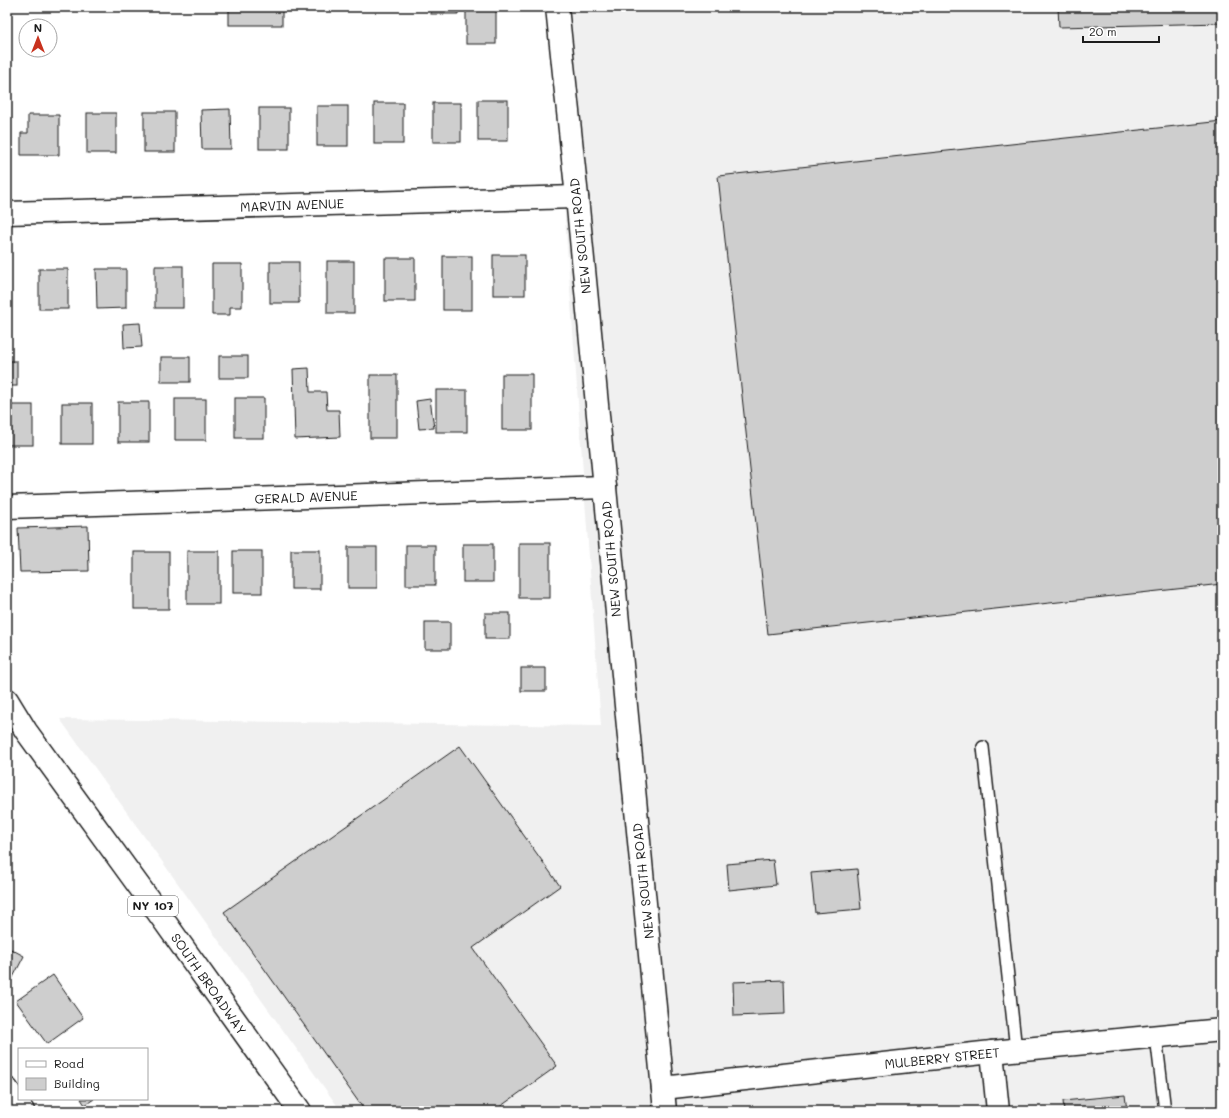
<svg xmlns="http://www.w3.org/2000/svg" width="1229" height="1118" viewBox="0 0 1229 1118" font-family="Mali,sans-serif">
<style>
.built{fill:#f0f0f0}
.building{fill:#cecece;stroke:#1c1c1c}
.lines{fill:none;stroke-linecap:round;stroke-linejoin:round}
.lane-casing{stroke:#1c1c1c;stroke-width:14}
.street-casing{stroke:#1c1c1c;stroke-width:25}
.secondary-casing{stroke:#1c1c1c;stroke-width:25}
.primary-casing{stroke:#1c1c1c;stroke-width:25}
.lane{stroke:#fff;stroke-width:11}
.street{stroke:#fff;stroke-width:22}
.secondary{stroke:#fff;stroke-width:22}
.primary{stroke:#fff;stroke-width:22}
.labels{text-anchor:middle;stroke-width:4;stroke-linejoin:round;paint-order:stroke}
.shield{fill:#fff;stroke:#606060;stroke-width:1}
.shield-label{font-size:12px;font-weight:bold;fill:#1c1c1c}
.street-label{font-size:13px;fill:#1c1c1c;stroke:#fff}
</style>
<rect width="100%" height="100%" fill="#fff"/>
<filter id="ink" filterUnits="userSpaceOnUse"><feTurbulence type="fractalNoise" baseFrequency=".025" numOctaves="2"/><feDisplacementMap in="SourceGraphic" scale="8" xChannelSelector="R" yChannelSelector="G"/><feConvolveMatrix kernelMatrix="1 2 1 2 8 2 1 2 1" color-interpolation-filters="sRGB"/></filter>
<g filter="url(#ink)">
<polygon class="built" points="550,7 1222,7 1222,1111 341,1111 60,719 601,726"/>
<g class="building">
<rect x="229" y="7" width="53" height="18"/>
<rect x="431" y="7" width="27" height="7"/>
<rect x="466" y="7" width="30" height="37"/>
<polygon points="1058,7 1222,7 1222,23 1059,27"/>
<rect x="478" y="100" width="30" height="41"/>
<rect x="374" y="103" width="29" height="41"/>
<rect x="433" y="103" width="28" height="39"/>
<rect x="317" y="106" width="31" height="40"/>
<rect x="259" y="108" width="30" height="41"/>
<polygon points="230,109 231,149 202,149 201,110"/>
<rect x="144" y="112" width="31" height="40"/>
<rect x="87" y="113" width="29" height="40"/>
<polygon points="28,115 59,115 59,155 21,155 21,133 28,133"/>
<polygon points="1222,121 1222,584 768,634 718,176"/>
<rect x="493" y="255" width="32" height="40"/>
<rect x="443" y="256" width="29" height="54"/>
<rect x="385" y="258" width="30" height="43"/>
<rect x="327" y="261" width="27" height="52"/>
<rect x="270" y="262" width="29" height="41"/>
<polygon points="212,264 242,264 242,307 230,307 230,315 212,315"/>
<rect x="155" y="266" width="28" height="42"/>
<rect x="39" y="269" width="29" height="40"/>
<polygon points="96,269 126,269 126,308 97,309"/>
<rect x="7" y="270" width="2" height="40"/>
<polygon points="140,323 142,347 124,348 123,324"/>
<rect x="219" y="356" width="29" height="22"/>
<rect x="161" y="357" width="29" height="25"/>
<rect x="7" y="361" width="10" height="25"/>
<polygon points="309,368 310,392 326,392 327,410 339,410 340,437 295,439 293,369"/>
<rect x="502" y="374" width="30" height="56"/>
<rect x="370" y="375" width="27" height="63"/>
<rect x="436" y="390" width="31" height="42"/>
<rect x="235" y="398" width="29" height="40"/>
<rect x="175" y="399" width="31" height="41"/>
<polygon points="430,399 434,428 419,429 416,401"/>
<rect x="118" y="402" width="31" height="40"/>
<rect x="62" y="403" width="30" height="41"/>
<rect x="7" y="405" width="26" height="40"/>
<polygon points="88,526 89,571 20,572 18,528"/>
<rect x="519" y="543" width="31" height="55"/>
<rect x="463" y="544" width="30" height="38"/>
<rect x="406" y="545" width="29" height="40"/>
<rect x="348" y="547" width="29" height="41"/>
<rect x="291" y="550" width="29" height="39"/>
<rect x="187" y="551" width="32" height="53"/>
<rect x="233" y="551" width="29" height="42"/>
<rect x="134" y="552" width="35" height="57"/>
<rect x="485" y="613" width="25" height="26"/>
<rect x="425" y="622" width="25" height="27"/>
<rect x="521" y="668" width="25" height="23"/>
<polygon points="460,746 560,886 473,948 557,1066 494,1111 365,1111 224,912"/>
<polygon points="773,860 776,885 729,890 727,864"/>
<polygon points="857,869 861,909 815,913 811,873"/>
<polygon points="7,947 24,956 7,989"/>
<polygon points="53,975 83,1018 47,1044 16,1001"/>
<polygon points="784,980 785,1014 734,1016 733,982"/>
<polygon points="1125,1095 1127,1111 1064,1111 1063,1101"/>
<polygon points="81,1099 94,1099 85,1105"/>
</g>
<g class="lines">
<g class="lane-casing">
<g id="lane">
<polyline points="983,747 1016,1050"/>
<polyline points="1156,1036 1165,1111"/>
</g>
</g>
<g class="street-casing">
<g id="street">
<polyline points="7,213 577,197"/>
<polyline points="7,507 605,487"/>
<polyline points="992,1052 998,1111"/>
<polyline points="663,1088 992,1052 1222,1030"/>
<polyline points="7,1089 23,1111"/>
</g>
</g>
<g class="secondary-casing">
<polyline id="secondary" points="557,7 577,197 665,1111"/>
</g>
<g class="primary-casing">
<polyline id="primary" points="7,700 26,731 152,904 300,1111"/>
</g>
<use href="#lane" class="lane"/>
<use href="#street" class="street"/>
<use href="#secondary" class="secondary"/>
<use href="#primary" class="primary"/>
</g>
</g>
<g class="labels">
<rect class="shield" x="128" y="896" width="50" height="20" rx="3"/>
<g class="shield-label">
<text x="153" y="910">NY 107</text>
</g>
<g class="street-label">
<text transform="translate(292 205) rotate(-2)" y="5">MARVIN AVENUE</text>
<text transform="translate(580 236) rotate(-96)" y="5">NEW SOUTH ROAD</text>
<text transform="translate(306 497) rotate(-2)" y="5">GERALD AVENUE</text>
<text transform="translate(611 559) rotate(-95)" y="5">NEW SOUTH ROAD</text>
<text transform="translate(643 881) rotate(-96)" y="5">NEW SOUTH ROAD</text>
<text transform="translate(209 984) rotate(55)" y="5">SOUTH BROADWAY</text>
<text transform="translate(942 1058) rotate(-6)" y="5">MULBERRY STREET</text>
</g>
</g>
<rect width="1229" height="1118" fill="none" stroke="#fff" stroke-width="24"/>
<rect x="12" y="12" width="1205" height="1094" fill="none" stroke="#1c1c1c" stroke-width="1.5" filter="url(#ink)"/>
<rect x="18" y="1048" width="130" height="52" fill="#ffffff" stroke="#a4a4a4"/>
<rect x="26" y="1061" width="20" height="6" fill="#ffffff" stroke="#a4a4a4"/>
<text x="54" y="1068" font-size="12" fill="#1c1c1c">Road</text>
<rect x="26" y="1078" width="20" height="12" fill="#cecece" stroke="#a4a4a4"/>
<text x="54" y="1088" font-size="12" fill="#1c1c1c">Building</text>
<g transform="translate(38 38)"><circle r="19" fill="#ffffff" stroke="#a4a4a4"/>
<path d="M0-3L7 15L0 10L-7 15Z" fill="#c8321e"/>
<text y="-6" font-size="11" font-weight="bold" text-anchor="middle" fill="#1c1c1c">N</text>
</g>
<path d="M1083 36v6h76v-6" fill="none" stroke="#1c1c1c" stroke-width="2"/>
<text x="1089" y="36" font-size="12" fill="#1c1c1c" stroke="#ffffff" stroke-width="3" paint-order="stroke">20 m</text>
</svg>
